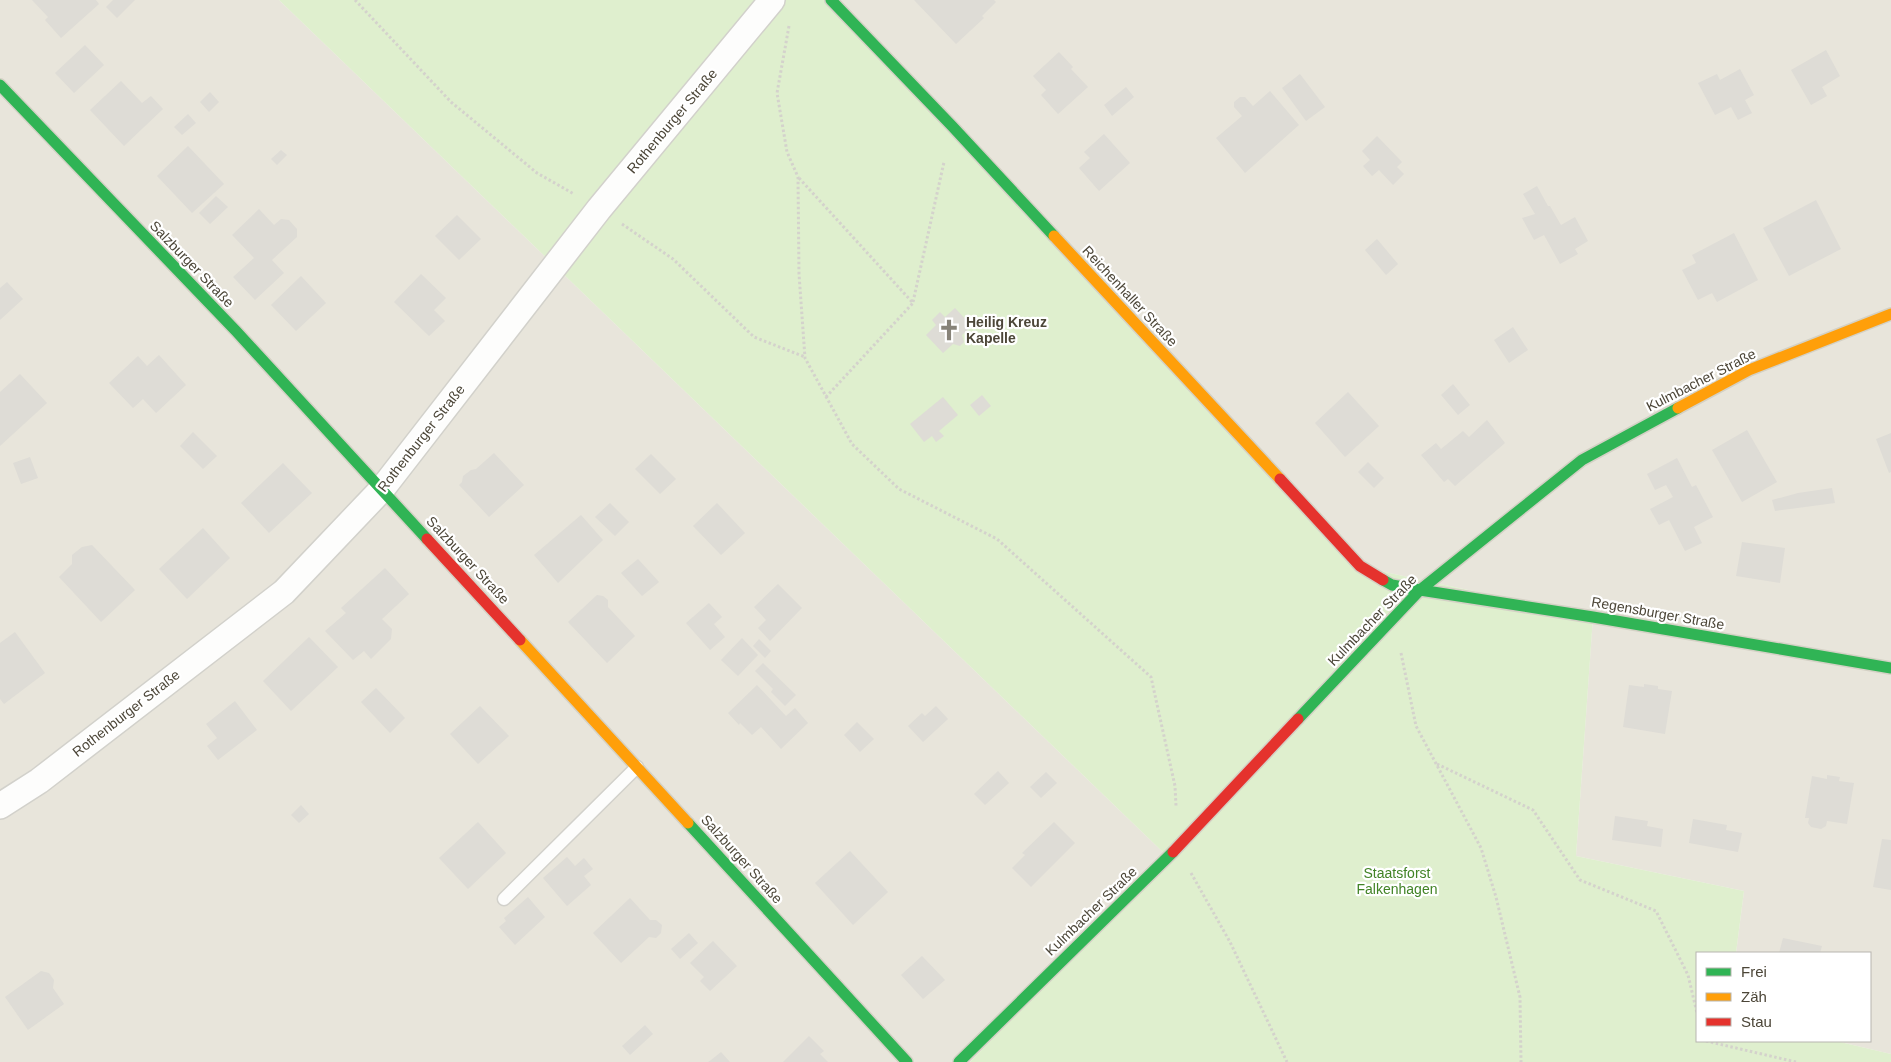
<svg xmlns="http://www.w3.org/2000/svg" width="1891" height="1062" viewBox="0 0 1891 1062" font-family="Arial,sans-serif">
<style>
.residential{fill:#e8e5db}
.green{fill:#dfefce}
.building{fill:#dedcd6}
.lines{fill:none;stroke-linecap:round;stroke-linejoin:round}
.lane-casing{stroke:#d2d1cb;stroke-width:15}
.street-casing{stroke:#d2d1cb;stroke-width:28}
.fast-casing{stroke:#d4d1c5;stroke-width:14}
.slow-casing{stroke:#d4d1c5;stroke-width:14}
.jam-casing{stroke:#d4d1c5;stroke-width:14}
.path{stroke:#d4d2cc;stroke-width:3;stroke-dasharray:2.5 2.5;stroke-linecap:butt}
.lane{stroke:#fdfdfc;stroke-width:12}
.street{stroke:#fdfdfc;stroke-width:25}
.fast{stroke:#30b455;stroke-width:11}
.slow{stroke:#ff9f0a;stroke-width:11}
.jam{stroke:#e5322d;stroke-width:11}
.labels{text-anchor:middle;stroke-width:4.5;stroke-linejoin:round;paint-order:stroke}
.street-label{font-size:14px;fill:#4c4638;stroke:#fff}
.poi-label{font-size:14px;font-weight:bold;fill:#4c4638;stroke:#fff;text-anchor:start}
.park-label{font-size:14px;fill:#418326;stroke:#fff}
</style>
<rect width="100%" height="100%" fill="#f4f3ee"/>
<g class="residential">
<polygon points="0,0 279,0 1168,857 970,1062 0,1062"/>
<polygon points="840,0 1891,0 1891,1054 1836,1041 1870,1041 1870,953 1736,953 1744,891 1576,856 1593,617 1357,566"/>
</g>
<polygon class="green" points="279,0 840,0 1357,566 1593,617 1576,856 1744,891 1736,953 1697,953 1697,1041 1836,1041 1891,1054 1891,1062 970,1062 1168,857"/>
<g class="building">
<polygon points="32,0 96,0 99,4 61,38 45,20 48,17"/>
<polygon points="113,0 135,0 117,18 106,7"/>
<polygon points="914,0 994,0 996,2 982,16 984,18 956,44"/>
<polygon points="85,45 104,65 74,93 55,73"/>
<polygon points="1826,50 1840,76 1822,87 1827,96 1811,105 1791,70"/>
<polygon points="1059,52 1073,67 1071,69 1088,87 1058,114 1041,95 1046,90 1033,76"/>
<polygon points="1740,69 1754,95 1745,100 1752,113 1738,120 1731,107 1715,115 1698,83 1717,74 1720,80"/>
<polygon points="1300,74 1325,107 1306,121 1282,88"/>
<polygon points="121,81 142,103 151,96 163,109 124,146 90,110"/>
<polygon points="1126,87 1134,97 1112,116 1104,105"/>
<polygon points="1270,91 1299,125 1245,173 1216,138 1242,116 1234,107 1234,102 1240,97 1245,97 1253,106"/>
<polygon points="210,92 219,102 209,112 200,102"/>
<polygon points="188,114 196,123 182,135 174,127"/>
<polygon points="1104,134 1130,163 1099,191 1079,168 1090,158 1084,152"/>
<polygon points="1377,136 1402,162 1397,167 1404,174 1393,185 1379,170 1372,176 1363,166 1370,160 1362,151"/>
<polygon points="188,146 224,184 192,213 157,176"/>
<polygon points="281,150 287,155 277,165 271,159"/>
<polygon points="1537,186 1548,206 1550,206 1561,225 1575,217 1588,241 1575,249 1578,254 1560,264 1544,235 1534,240 1522,218 1535,214 1523,194"/>
<polygon points="216,196 228,207 210,224 199,213"/>
<polygon points="1816,200 1841,249 1789,276 1763,228"/>
<polygon points="259,209 274,225 281,219 289,220 297,229 297,237 272,260 284,273 255,300 233,277 254,258 232,235"/>
<polygon points="457,215 481,239 459,260 435,236"/>
<polygon points="1734,233 1758,280 1717,302 1712,293 1698,300 1682,270 1696,263 1692,255"/>
<polygon points="1377,239 1398,264 1386,275 1365,250"/>
<polygon points="421,274 446,298 434,310 445,321 429,336 394,302"/>
<polygon points="301,276 326,303 296,331 271,305"/>
<polygon points="7,282 23,299 0,320 0,288"/>
<polygon points="955,308 972,326 962,335 964,342 960,346 953,344 943,353 926,335 936,325 932,320 940,312 945,317"/>
<polygon points="1513,327 1528,350 1509,363 1494,340"/>
<polygon points="159,355 186,385 156,413 143,399 133,408 109,383 138,356 147,366"/>
<polygon points="20,374 47,403 0,446 0,392"/>
<polygon points="1453,384 1470,405 1458,415 1441,395"/>
<polygon points="1348,392 1379,426 1345,457 1315,423"/>
<polygon points="982,395 991,406 979,416 970,405"/>
<polygon points="943,397 958,415 939,431 944,436 936,442 932,436 924,442 910,424"/>
<polygon points="1487,420 1505,443 1455,486 1448,479 1444,482 1421,455 1436,443 1441,449 1463,431 1469,437"/>
<polygon points="1747,430 1777,482 1742,502 1712,450"/>
<polygon points="193,432 217,456 203,469 180,446"/>
<polygon points="1891,433 1891,472 1889,473 1876,439"/>
<polygon points="494,453 524,485 489,517 459,485 462,482 463,476 471,470 476,469"/>
<polygon points="651,454 676,479 660,494 635,469"/>
<polygon points="30,457 38,478 21,484 13,463"/>
<polygon points="1677,458 1692,487 1696,485 1713,517 1694,527 1702,543 1685,551 1669,520 1659,525 1650,509 1673,497 1666,485 1655,490 1647,474"/>
<polygon points="1368,462 1384,478 1374,488 1358,472"/>
<polygon points="283,463 312,493 269,533 241,503"/>
<polygon points="1832,488 1835,503 1775,511 1772,500 1798,493"/>
<polygon points="610,503 629,522 615,536 595,517"/>
<polygon points="717,503 745,533 721,555 693,526"/>
<polygon points="581,515 603,540 558,583 534,555"/>
<polygon points="203,528 230,558 187,599 159,569"/>
<polygon points="1742,542 1785,548 1780,583 1736,576"/>
<polygon points="92,545 135,590 101,622 59,577 72,564 72,555 82,547"/>
<polygon points="638,559 659,582 642,596 621,573"/>
<polygon points="385,568 409,594 382,619 392,629 391,639 371,659 364,651 353,660 325,631 346,613 341,608"/>
<polygon points="778,584 802,608 770,641 758,628 766,620 754,607"/>
<polygon points="597,595 603,596 608,600 608,607 635,636 607,663 568,622"/>
<polygon points="709,603 722,617 714,624 725,637 710,650 686,623"/>
<polygon points="15,632 45,673 4,704 0,699 0,643"/>
<polygon points="309,637 338,667 291,711 263,681"/>
<polygon points="742,638 758,655 738,676 721,660"/>
<polygon points="759,639 771,651 765,658 753,646"/>
<polygon points="763,663 796,695 785,706 771,692 773,689 755,671"/>
<polygon points="1644,684 1658,686 1658,689 1672,691 1665,734 1623,727 1629,685 1644,687"/>
<polygon points="757,685 786,716 795,708 808,723 781,749 761,727 752,735 740,723 739,725 728,713"/>
<polygon points="376,688 405,718 390,733 361,702"/>
<polygon points="235,701 257,730 218,760 207,746 217,738 206,724"/>
<polygon points="480,706 509,736 478,764 450,734"/>
<polygon points="936,706 948,719 923,742 908,726 922,713 925,716"/>
<polygon points="857,722 874,739 860,752 844,735"/>
<polygon points="998,771 1009,783 985,805 974,794"/>
<polygon points="1046,772 1057,783 1041,798 1030,787"/>
<polygon points="1827,775 1840,777 1839,781 1854,783 1847,824 1827,821 1826,826 1821,829 1811,827 1808,823 1809,818 1805,818 1812,776 1827,779"/>
<polygon points="301,805 309,814 299,823 291,815"/>
<polygon points="1615,816 1648,821 1647,826 1663,829 1661,847 1612,840"/>
<polygon points="1693,819 1727,825 1726,830 1742,833 1738,852 1689,843"/>
<polygon points="478,822 506,853 468,889 439,858"/>
<polygon points="1054,822 1075,843 1031,887 1012,868 1025,855 1022,853"/>
<polygon points="1882,839 1891,840 1891,890 1873,887"/>
<polygon points="850,851 888,892 853,925 815,883"/>
<polygon points="567,857 575,866 584,858 593,869 584,876 591,885 567,906 543,878"/>
<polygon points="528,897 545,917 515,945 499,927 506,921 504,918"/>
<polygon points="630,898 650,920 656,920 662,925 661,933 656,938 649,937 621,963 593,933"/>
<polygon points="689,933 698,943 680,959 671,949"/>
<polygon points="1783,938 1822,946 1820,953 1779,953"/>
<polygon points="713,941 737,966 710,991 700,981 704,977 690,963"/>
<polygon points="922,956 945,980 923,999 901,975"/>
<polygon points="41,971 49,973 54,980 53,988 64,1004 28,1030 5,997"/>
<polygon points="645,1025 653,1034 630,1055 622,1046"/>
<polygon points="809,1036 824,1051 820,1054 828,1062 783,1062"/>
<polygon points="721,1052 730,1062 708,1062 711,1060"/>
</g>
<g class="lines">
<g class="lane-casing">
<polyline id="lane" points="504,899 637,767"/>
</g>
<g class="street-casing">
<polyline id="street" points="0,806 39,781 284,592 382,489 599,209 772,0"/>
</g>
<g class="fast-casing">
<g id="fast">
<polyline points="831,0 952,126 1054,236"/>
<polyline points="0,85 236,331 427,539"/>
<polyline points="1383,580 1392,585 1420,590 1593,617 1891,668"/>
<polyline points="1298,719 1420,590 1582,460 1678,408"/>
<polyline points="688,823 907,1062"/>
<polyline points="959,1062 1173,852"/>
</g>
</g>
<g class="slow-casing">
<g id="slow">
<polyline points="1054,236 1280,479"/>
<polyline points="1678,408 1749,370 1891,314"/>
<polyline points="520,640 688,823"/>
</g>
</g>
<g class="jam-casing">
<g id="jam">
<polyline points="1280,479 1360,566 1383,580"/>
<polyline points="427,539 520,640"/>
<polyline points="1173,852 1298,719"/>
</g>
</g>
<g class="path">
<polyline points="355,0 451,102 537,173 574,194"/>
<polyline points="789,26 777,93 787,152 798,177 799,274 805,358 852,444 899,489 997,539 1151,677 1175,786 1176,806"/>
<polyline points="799,178 913,303 826,397"/>
<polyline points="622,224 673,259 754,337 805,357"/>
<polyline points="913,302 944,162"/>
<polyline points="1401,653 1416,726 1481,848 1496,897 1520,997 1521,1062"/>
<polyline points="1437,764 1533,810 1580,880 1656,911 1688,975 1697,1013"/>
<polyline points="1191,873 1230,942 1287,1062"/>
<polyline points="1706,1041 1796,1062"/>
</g>
<use href="#lane" class="lane"/>
<use href="#street" class="street"/>
<use href="#fast" class="fast"/>
<use href="#slow" class="slow"/>
<use href="#jam" class="jam"/>
</g>
<defs>
<g id="church-bare" transform="scale(1.725)"><path d="M-1.2-6h2.4v3.5h3.3v2.4h-3.3V6h-2.4V-.1h-3.3v-2.4h3.3Z" fill="#878378" stroke="#fff" stroke-width="2.5" paint-order="stroke"/></g>
</defs>
<g fill-rule="evenodd">
<use href="#church-bare" x="949" y="330"/>
</g>
<g class="labels">
<g class="street-label">
<text transform="translate(672 121) rotate(-50)" y="5">Rothenburger Straße</text>
<text transform="translate(192 264) rotate(46)" y="5">Salzburger Straße</text>
<text transform="translate(1130 296) rotate(47)" y="5">Reichenhaller Straße</text>
<text transform="translate(1701 380) rotate(-27)" y="5">Kulmbacher Straße</text>
<text transform="translate(421 438) rotate(-52)" y="5">Rothenburger Straße</text>
<text transform="translate(468 560) rotate(47)" y="5">Salzburger Straße</text>
<text transform="translate(1658 613) rotate(10)" y="5">Regensburger Straße</text>
<text transform="translate(1372 620) rotate(-46)" y="5">Kulmbacher Straße</text>
<text transform="translate(126 713) rotate(-38)" y="5">Rothenburger Straße</text>
<text transform="translate(742 859) rotate(48)" y="5">Salzburger Straße</text>
<text transform="translate(1091 911) rotate(-44)" y="5">Kulmbacher Straße</text>
</g>
<g class="poi-label">
<text x="966" y="327">Heilig Kreuz<tspan x="966" dy="16">Kapelle</tspan></text>
</g>
<g class="park-label">
<text x="1397" y="878">Staatsforst<tspan x="1397" dy="16">Falkenhagen</tspan></text>
</g>
</g>
<rect x="1696" y="952" width="175" height="90" fill="#ffffff" stroke="#b7b5af"/>
<rect x="1706" y="968" width="25" height="8" fill="#30b455" stroke="#b7b5af"/>
<text x="1741" y="977" font-size="15" fill="#4c4638">Frei</text>
<rect x="1706" y="993" width="25" height="8" fill="#ff9f0a" stroke="#b7b5af"/>
<text x="1741" y="1002" font-size="15" fill="#4c4638">Zäh</text>
<rect x="1706" y="1018" width="25" height="8" fill="#e5322d" stroke="#b7b5af"/>
<text x="1741" y="1027" font-size="15" fill="#4c4638">Stau</text>
</svg>
